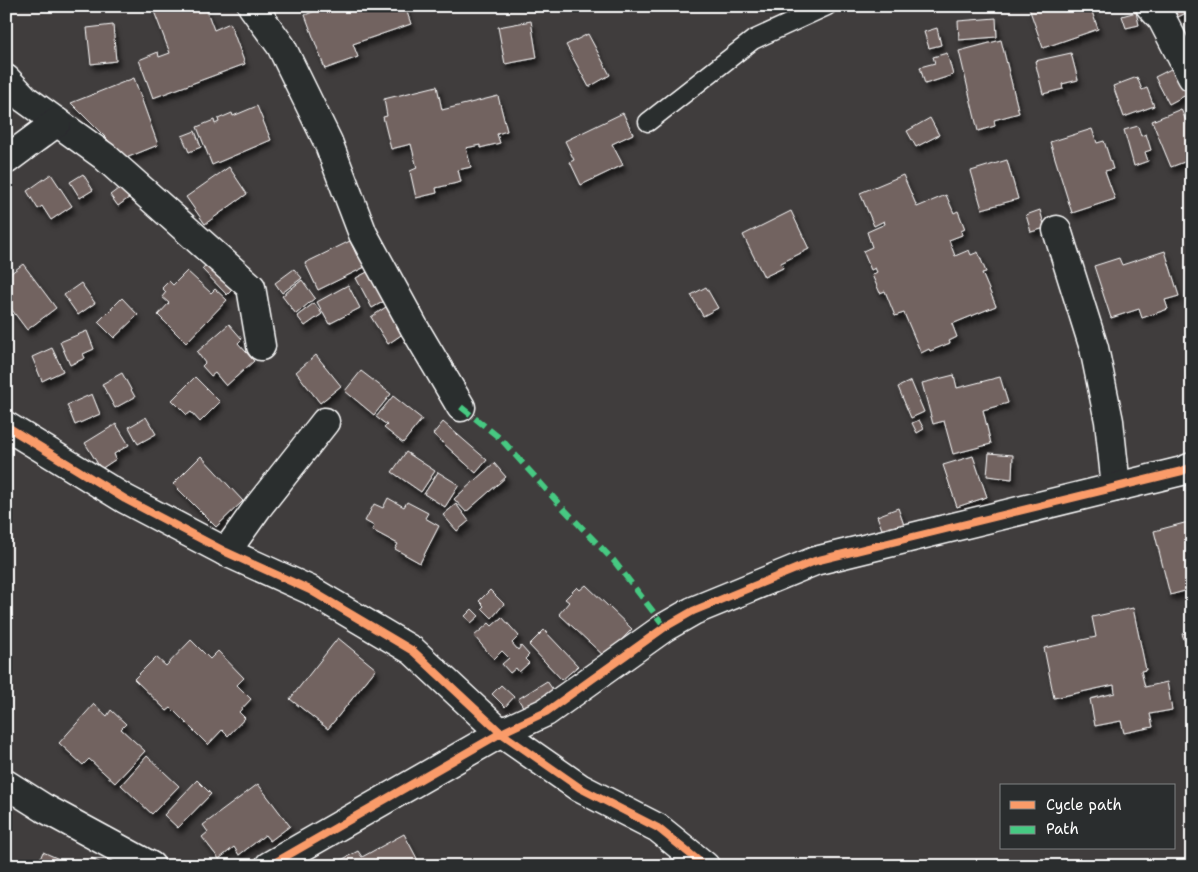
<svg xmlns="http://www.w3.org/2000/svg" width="1198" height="872" viewBox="0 0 1198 872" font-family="'Shantell Sans',sans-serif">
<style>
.building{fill:#726361;stroke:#fff;filter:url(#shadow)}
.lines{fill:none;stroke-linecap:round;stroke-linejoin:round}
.service-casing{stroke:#fff;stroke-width:21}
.minor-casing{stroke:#fff;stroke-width:31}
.service{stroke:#2a2d2e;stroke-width:18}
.minor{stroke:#2a2d2e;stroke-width:28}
.quiet{stroke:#46c982;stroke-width:6;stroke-dasharray:12 6;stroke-linecap:butt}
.cycleway-casing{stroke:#2a2d2e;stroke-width:11}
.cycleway{stroke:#fa9b69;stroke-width:8}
</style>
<defs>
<filter id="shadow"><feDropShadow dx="3" dy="5.5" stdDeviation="2.5" flood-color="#0009"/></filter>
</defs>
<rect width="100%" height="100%" fill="#403d3d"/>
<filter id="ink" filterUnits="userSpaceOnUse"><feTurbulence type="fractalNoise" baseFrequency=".02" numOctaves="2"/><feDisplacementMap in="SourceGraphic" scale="10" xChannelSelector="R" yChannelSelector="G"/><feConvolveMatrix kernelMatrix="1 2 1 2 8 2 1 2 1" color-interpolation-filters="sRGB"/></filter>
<g filter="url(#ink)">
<g class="building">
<polygon points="152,6 205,6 214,30 230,23 245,64 153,98 139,60 158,52 159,57 170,53"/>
<polygon points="319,6 405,6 411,24 353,44 358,57 325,69 305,15 320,9"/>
<polygon points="1034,6 1090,6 1098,29 1043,48 1029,8"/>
<polygon points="1173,6 1192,6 1192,17 1191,18 1188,12 1178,17"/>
<polygon points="1136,12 1139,25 1126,28 1122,16"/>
<polygon points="996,18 997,37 959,40 958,21"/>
<polygon points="531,21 537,58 505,64 498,27"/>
<polygon points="113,25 116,61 91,64 87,28"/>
<polygon points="937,28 941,45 929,48 924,32"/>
<polygon points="588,34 610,75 589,87 566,45"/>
<polygon points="1001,40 1019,113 994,120 995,126 978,131 959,51"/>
<polygon points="947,53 953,75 925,84 920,67 935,63 933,57"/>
<polygon points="1071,53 1078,80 1062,84 1063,89 1043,94 1035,61"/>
<polygon points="1175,67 1188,94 1169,104 1155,77"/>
<polygon points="1137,77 1142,90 1147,88 1154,106 1124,117 1113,86"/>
<polygon points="134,78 158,145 126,158 71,103"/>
<polygon points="437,86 442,110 498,96 507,131 497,134 500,143 480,148 480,145 466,148 471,167 458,170 461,182 436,188 437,193 416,198 410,171 417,168 411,144 391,149 383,117 387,116 384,99"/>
<polygon points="257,106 271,140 212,165 197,127 214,120 215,124 219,122 218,119 232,113 233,116"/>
<polygon points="1181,109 1192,135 1192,159 1171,167 1152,121"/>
<polygon points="623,113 633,134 612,144 623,165 581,185 570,162 574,160 565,141"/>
<polygon points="930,118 939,135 916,147 907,131"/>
<polygon points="1138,126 1141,136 1146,134 1151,150 1145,152 1148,161 1134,166 1124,130"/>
<polygon points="1092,129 1097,143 1104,141 1113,169 1105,171 1115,199 1072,213 1050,142"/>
<polygon points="195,131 201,147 189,152 182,136"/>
<polygon points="1007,160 1018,199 982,209 971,171"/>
<polygon points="229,167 247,194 205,224 186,197"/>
<polygon points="51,174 72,206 51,220 42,206 38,209 27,191"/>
<polygon points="83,174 93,190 80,198 70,182"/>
<polygon points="903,175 917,207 946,195 954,213 958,211 965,229 961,231 962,235 949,240 955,256 969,250 971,255 978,252 986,272 982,273 996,306 952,324 957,337 949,341 950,343 930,351 929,349 921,353 904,313 895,316 885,291 880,293 872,275 877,272 875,268 871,270 863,251 872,247 867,232 885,224 884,221 874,226 860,193"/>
<polygon points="126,183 134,194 118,206 110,195"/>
<polygon points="1040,210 1045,228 1031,232 1026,215"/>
<polygon points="791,211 809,249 781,263 783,268 764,277 743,235"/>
<polygon points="350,241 357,256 361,254 367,266 318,290 305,263"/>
<polygon points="1165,251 1179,296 1165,300 1168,309 1142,318 1139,309 1111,318 1094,266 1119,258 1122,265"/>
<polygon points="210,260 236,286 227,295 202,269"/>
<polygon points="23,264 56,308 27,330 6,302 6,277"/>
<polygon points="294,269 302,278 282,293 275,283"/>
<polygon points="373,269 388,299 372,308 356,278"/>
<polygon points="187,271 211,293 215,289 227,300 186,343 158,315 169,303 162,297 166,292 162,288 169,281 173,285"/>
<polygon points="302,280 315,298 296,314 282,296"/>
<polygon points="81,283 95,303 78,315 64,295"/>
<polygon points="348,285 360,308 329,324 317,302"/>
<polygon points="706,287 718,308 703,316 691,295"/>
<polygon points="122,298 138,315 114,338 98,322"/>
<polygon points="314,303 322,314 305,326 297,316"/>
<polygon points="392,303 410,329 388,344 371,317"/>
<polygon points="229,324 242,339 238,343 254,361 226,386 215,373 211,376 202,366 205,363 197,352"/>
<polygon points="87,331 94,349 83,354 85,358 70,365 60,342"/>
<polygon points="52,348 63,371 42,381 32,357"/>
<polygon points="316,355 341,386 320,403 296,372"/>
<polygon points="361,371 391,394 374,415 345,391"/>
<polygon points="122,373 135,397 115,408 102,384"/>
<polygon points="954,375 957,388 1000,377 1008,403 983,410 991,444 953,454 944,421 933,424 922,383"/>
<polygon points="195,377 220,402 200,422 191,412 187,415 172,400"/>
<polygon points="911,381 924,412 911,418 898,387"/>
<polygon points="92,394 100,414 75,425 67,405"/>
<polygon points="393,396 422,419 403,443 384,428 387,425 376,417"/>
<polygon points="146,417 156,434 138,444 129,427"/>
<polygon points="919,420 924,429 917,433 912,423"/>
<polygon points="443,422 487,460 476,473 433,434"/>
<polygon points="116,424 129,445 114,454 116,459 101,469 85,443"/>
<polygon points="406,452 435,471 421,492 392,472"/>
<polygon points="989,453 1013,455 1012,479 987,476"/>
<polygon points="201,456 243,501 216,527 173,484"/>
<polygon points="973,456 987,497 957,507 943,465"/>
<polygon points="494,463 506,477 466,512 454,499"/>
<polygon points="438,472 459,485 445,507 424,494"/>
<polygon points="388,498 404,507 407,502 428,513 425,518 439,526 420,563 395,549 398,544 372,530 374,526 365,521 374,504 383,508"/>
<polygon points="456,504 469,521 457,531 443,515"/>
<polygon points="898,508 904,525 883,532 877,516"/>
<polygon points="1192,521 1192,589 1170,595 1154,531"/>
<polygon points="586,585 632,629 605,657 559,614 569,602 565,599 577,587 580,590"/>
<polygon points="490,590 504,604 492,618 482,608 484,606 479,601"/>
<polygon points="1133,608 1146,670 1141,671 1145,687 1167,682 1172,710 1150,714 1153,727 1124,733 1121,721 1095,726 1090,699 1115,693 1114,685 1054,698 1044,648 1096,637 1092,617"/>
<polygon points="472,609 479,616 471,623 465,616"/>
<polygon points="502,617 519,636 512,643 518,650 521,646 529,655 525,659 529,663 519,672 516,668 510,673 502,664 509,658 502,651 494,659 474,636 489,623 492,626"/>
<polygon points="544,630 578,666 562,680 529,645"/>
<polygon points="1192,630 1192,660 1182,634"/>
<polygon points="338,638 376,669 328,729 290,699"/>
<polygon points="191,640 210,659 218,651 244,678 237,685 251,699 239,712 245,718 228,736 222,730 208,745 171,708 167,711 134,679 156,657 166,666"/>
<polygon points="547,681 555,693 526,711 518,699"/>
<polygon points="501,685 514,697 505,707 492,694"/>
<polygon points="94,704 107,716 111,710 126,724 121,729 145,751 115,783 89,759 83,765 59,743"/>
<polygon points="147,756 179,786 152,814 121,785"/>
<polygon points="197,780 211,794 178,828 164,815"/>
<polygon points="258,784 290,826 270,841 265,835 239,855 234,847 219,859 202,837 208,832 203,825"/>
<polygon points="404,834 421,866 330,866 358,851 362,857"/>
<polygon points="43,852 59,859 56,866 37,866"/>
<polygon points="91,858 107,866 86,866"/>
</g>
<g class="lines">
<g class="service-casing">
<polyline id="service" points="648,122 753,40 827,6"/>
</g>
<g class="minor-casing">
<g id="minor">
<polyline points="252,6 281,46 328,142 363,234 415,329 461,407"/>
<polyline points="1150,6 1162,19 1192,77"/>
<polyline points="6,79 25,99 104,156 251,287 261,346"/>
<polyline points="6,160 57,122"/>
<polyline points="1057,230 1094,348 1109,421 1116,487"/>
<polyline points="6,426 125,499 226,552 310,590 413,651 501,733 580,788 658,828 705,866"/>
<polyline points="226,552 258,507 325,422"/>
<polyline points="6,784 44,808 151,866"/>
<polyline points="269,866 501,733 546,712 665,627 693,611 815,561 1182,471 1192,467"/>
</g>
</g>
<use href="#service" class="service"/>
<use href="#minor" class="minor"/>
<polyline class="quiet" points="461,407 501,439 561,506 614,561 665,627"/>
<g class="cycleway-casing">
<g id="cycleway">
<polyline points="6,426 125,499 226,552 310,590 413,651 501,733 580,788 658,828 705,866"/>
<polyline points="269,866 501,733 546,712 665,627 693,611 815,561 1182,471 1192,467"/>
</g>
</g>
<use href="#cycleway" class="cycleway"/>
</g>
</g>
<rect width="1198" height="872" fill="none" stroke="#2a2d2e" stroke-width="25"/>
<rect x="12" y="12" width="1173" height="847" fill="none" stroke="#fff" stroke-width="2" filter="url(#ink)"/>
<rect x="1000" y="784" width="175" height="65" fill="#2a2d2e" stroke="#7f8182"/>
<rect x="1010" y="801" width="25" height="8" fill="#fa9b69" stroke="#7f8182"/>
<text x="1046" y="810" font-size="15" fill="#ffffff">Cycle path</text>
<rect x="1010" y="826" width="25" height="8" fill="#46c982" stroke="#7f8182"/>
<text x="1046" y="834" font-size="15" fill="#ffffff">Path</text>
</svg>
